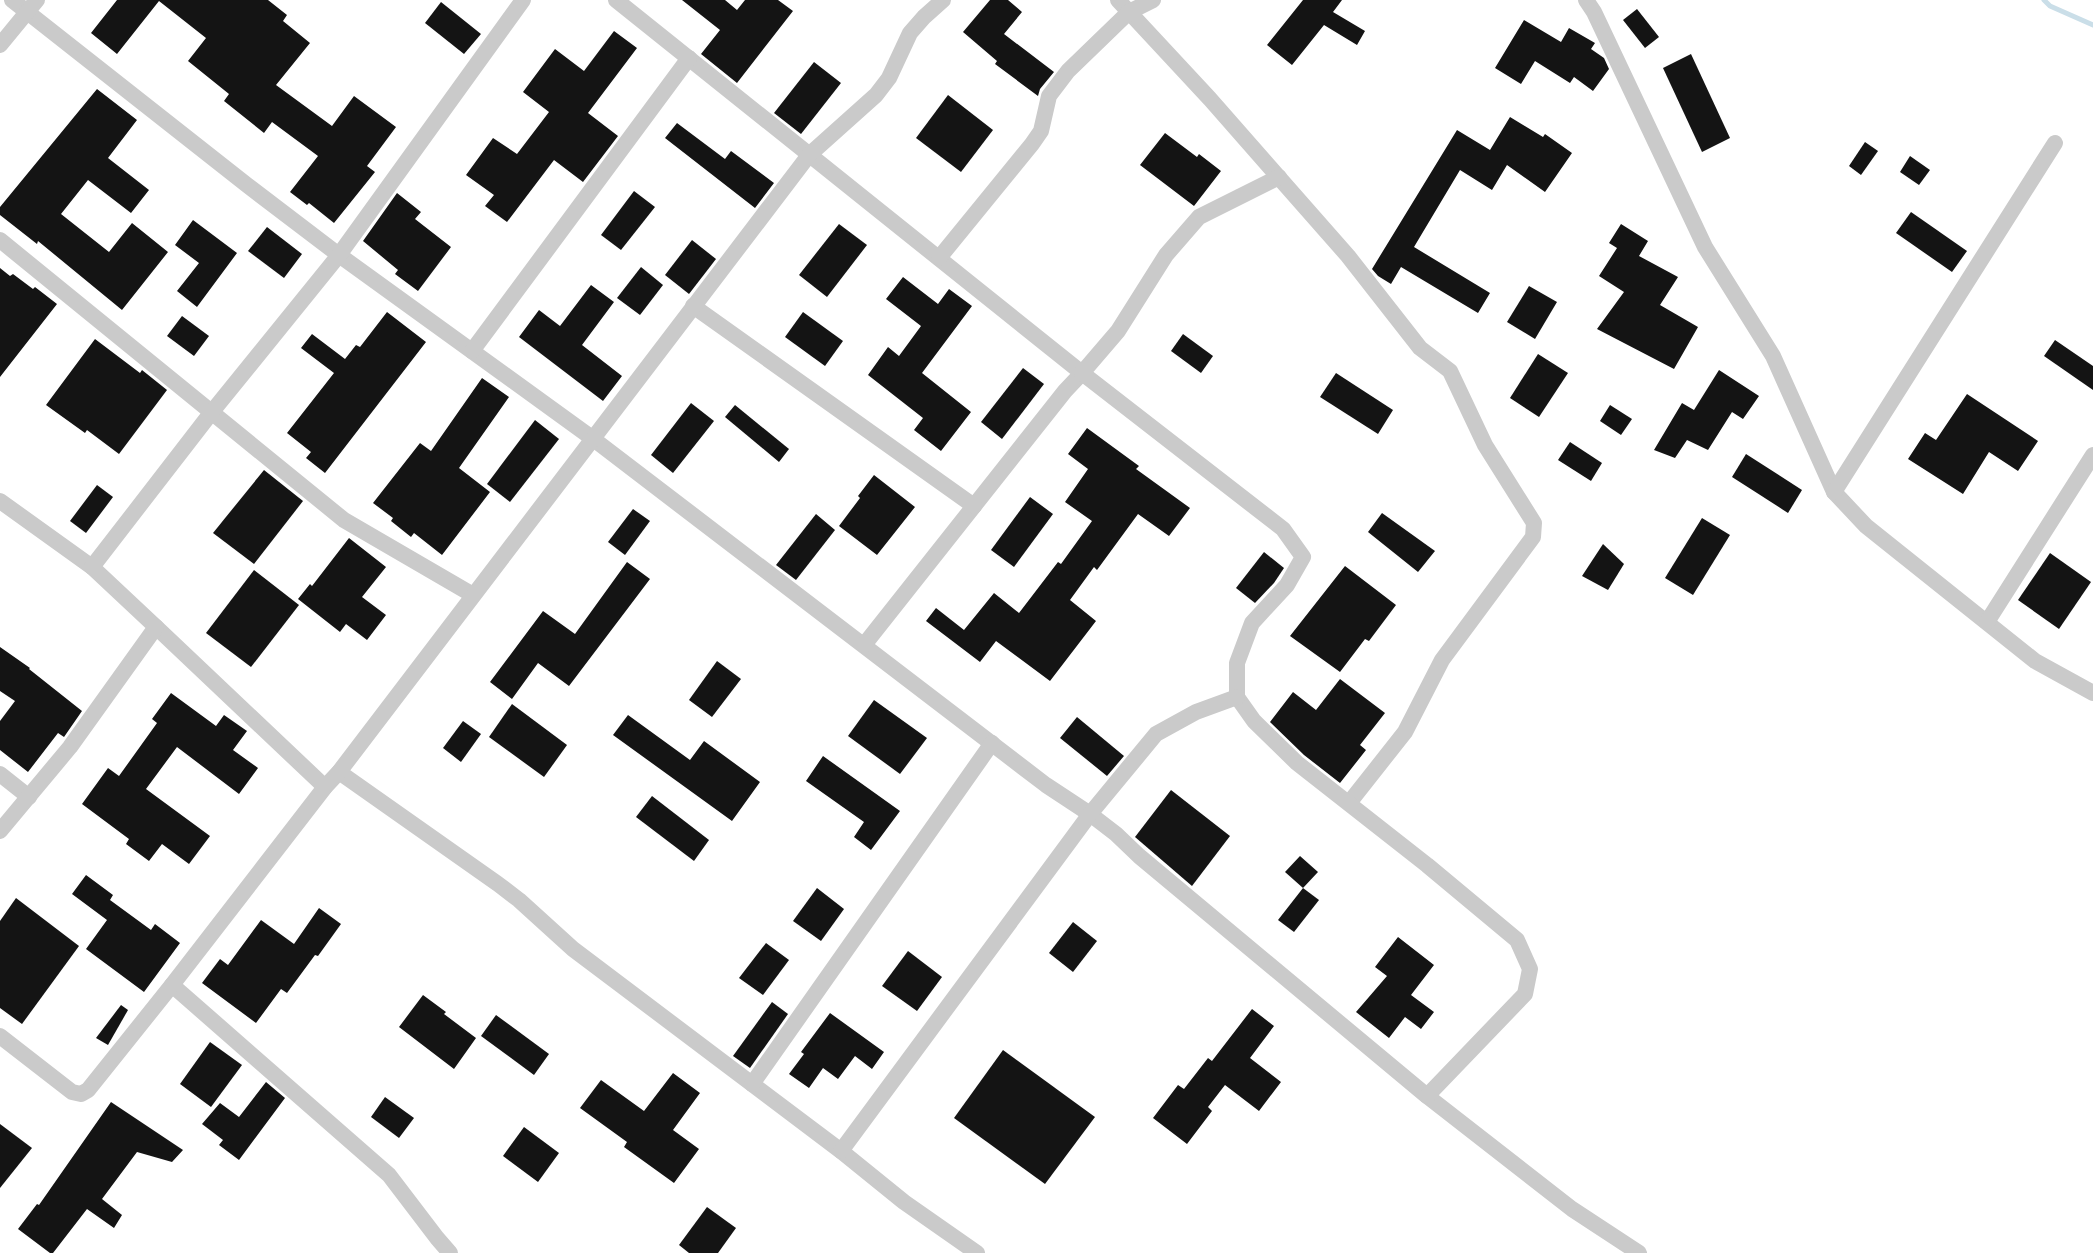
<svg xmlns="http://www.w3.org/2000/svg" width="2093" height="1253" viewBox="0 0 2093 1253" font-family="Poppins,sans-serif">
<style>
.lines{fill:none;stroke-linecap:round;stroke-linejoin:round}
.stream{stroke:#cadee8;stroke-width:5}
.building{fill:#141414}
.minor{stroke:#cacaca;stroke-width:16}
</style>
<rect width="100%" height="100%" fill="#fff"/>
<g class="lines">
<polyline class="stream" points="2044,0 2050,6 2093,25"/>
</g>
<g class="building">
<polygon points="117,0 268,0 287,15 283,21 310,43 276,85 332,126 354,96 396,127 367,166 375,172 334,223 309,203 307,205 290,192 318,156 272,122 264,133 224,101 229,94 188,61 206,38 159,1 117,54 91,33"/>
<polygon points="682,0 725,0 737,10 745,0 778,0 793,11 737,83 701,54 720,30"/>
<polygon points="990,0 1008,0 1022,12 1004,34 1054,72 1040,89 1038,96 995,64 997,61 963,32"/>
<polygon points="1303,0 1342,0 1333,12 1365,31 1357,45 1324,25 1292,65 1267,45"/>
<polygon points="441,2 481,34 464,54 425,23"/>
<polygon points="1637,9 1659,37 1645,48 1623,20"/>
<polygon points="1524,20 1561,42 1569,28 1595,43 1591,49 1604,58 1609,69 1593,91 1574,77 1570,83 1535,61 1521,84 1495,68"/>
<polygon points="614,31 637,48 588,113 618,136 583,182 554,160 507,222 485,206 494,195 466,175 493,138 517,154 549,112 523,92 555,49 584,71"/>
<polygon points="1691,54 1730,138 1702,152 1663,68"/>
<polygon points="814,62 841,83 801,134 774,113"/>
<polygon points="97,89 137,120 108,158 149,190 131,213 88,180 61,214 109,252 132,223 168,252 122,310 38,241 37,244 0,215 0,207"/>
<polygon points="948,95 993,130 961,172 916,138"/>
<polygon points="1510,117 1543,137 1545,134 1572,153 1545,192 1507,165 1492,190 1460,170 1414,247 1490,293 1478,313 1401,267 1391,284 1378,276 1372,269 1457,130 1490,150"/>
<polygon points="677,123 725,159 731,151 774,183 755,208 665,138"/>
<polygon points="1165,133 1197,157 1199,154 1221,171 1194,206 1140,165"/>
<polygon points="1865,142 1878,151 1861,175 1849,166"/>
<polygon points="1910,156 1930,170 1919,185 1900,172"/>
<polygon points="634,191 655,207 621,250 601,235"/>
<polygon points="397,193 421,212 415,219 451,247 418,291 395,274 398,270 363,241"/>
<polygon points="1911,212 1967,251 1952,272 1896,233"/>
<polygon points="193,220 237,253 197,307 177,291 199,263 175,245"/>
<polygon points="839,224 867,245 827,297 799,275"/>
<polygon points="1621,224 1648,241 1639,256 1678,277 1660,305 1698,327 1674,369 1597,329 1624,292 1599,276 1617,248 1609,243"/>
<polygon points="267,227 302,254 284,278 248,251"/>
<polygon points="692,240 716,259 689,294 665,275"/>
<polygon points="641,267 663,285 640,315 617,298"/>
<polygon points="0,268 10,276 13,274 33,289 35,287 57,304 0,377"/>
<polygon points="903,277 938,304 949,289 972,306 922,373 971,412 941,451 914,430 923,418 868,375 888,347 899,356 921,326 886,299"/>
<polygon points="591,285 614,302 582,345 622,376 603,401 519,337 539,310 560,326"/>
<polygon points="1529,286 1557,302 1535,339 1507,322"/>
<polygon points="387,312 426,342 325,473 306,458 311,452 287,433 334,373 301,348 312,334 345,359 356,345 360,347"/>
<polygon points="803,312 843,341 825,366 785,337"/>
<polygon points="182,316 209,336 194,356 167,336"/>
<polygon points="1183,334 1213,356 1201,373 1171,351"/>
<polygon points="95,339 140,373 142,370 167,390 119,454 87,430 85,433 46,405"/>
<polygon points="2055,340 2093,366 2093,390 2044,356"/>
<polygon points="1538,354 1568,373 1539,417 1510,398"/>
<polygon points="1023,368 1044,384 1002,439 981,422"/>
<polygon points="1719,370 1759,396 1743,419 1732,412 1708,450 1687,440 1675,458 1654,450 1682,403 1694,410"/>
<polygon points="1336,373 1393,410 1378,434 1320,397"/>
<polygon points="482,378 509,397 459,468 490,492 442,555 414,533 411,537 391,521 393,518 373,503 420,443 431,451"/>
<polygon points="1967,394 2038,441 2018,471 1989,452 1963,494 1908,459 1925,433 1936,440"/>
<polygon points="691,403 714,421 673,473 651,455"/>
<polygon points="735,405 789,449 779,462 725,417"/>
<polygon points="1610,405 1632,419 1621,435 1600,421"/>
<polygon points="535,420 559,439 510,502 487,484"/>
<polygon points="1087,428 1139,466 1136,469 1190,508 1169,536 1138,514 1097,570 1094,567 1070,600 1096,621 1050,681 996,641 980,662 926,621 936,608 964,630 994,593 1019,613 1058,562 1061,564 1092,521 1065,502 1088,469 1068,454"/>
<polygon points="1570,442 1602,463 1591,481 1558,460"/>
<polygon points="1746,454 1802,490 1788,513 1732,477"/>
<polygon points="264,470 303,501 254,564 213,533"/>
<polygon points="874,475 915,507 877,555 839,526 860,498 858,496"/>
<polygon points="97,485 113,497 86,533 70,521"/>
<polygon points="1030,497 1053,514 1014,567 991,550"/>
<polygon points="633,509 650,521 625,555 608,542"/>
<polygon points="1382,513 1435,551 1418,572 1368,532"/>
<polygon points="816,514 835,530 796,580 776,565"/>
<polygon points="1702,518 1730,535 1693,595 1665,578"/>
<polygon points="349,538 386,567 362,597 386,615 367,640 346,624 340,632 298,599 310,584 312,586"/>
<polygon points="1603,544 1624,564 1608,590 1582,576"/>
<polygon points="1264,552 1284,568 1274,583 1255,603 1236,588"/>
<polygon points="2050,553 2091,582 2059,629 2018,600"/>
<polygon points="627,562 650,579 569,686 538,663 512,699 490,682 543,611 575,634"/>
<polygon points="1345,566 1396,605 1369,641 1365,639 1340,672 1290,636"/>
<polygon points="254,570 299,605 251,667 206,633"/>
<polygon points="0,647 30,668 29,669 82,711 64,737 58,733 28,772 0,750 0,721 15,701 0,691"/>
<polygon points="717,661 741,679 712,717 689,700"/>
<polygon points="1340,679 1385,713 1360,745 1366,750 1340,783 1304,755 1270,722 1293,692 1316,710"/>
<polygon points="171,693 216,726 224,715 247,731 233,750 258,768 239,794 177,747 146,789 210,836 189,864 162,844 149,861 126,844 129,839 82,804 108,768 119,776 157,723 152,719"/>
<polygon points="874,700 927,738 900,774 848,736"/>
<polygon points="512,704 567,745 544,777 489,737"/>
<polygon points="628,715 690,760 704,741 760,782 732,821 613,735"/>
<polygon points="1077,717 1124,756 1107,776 1060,738"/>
<polygon points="463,721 481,734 461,762 443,748"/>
<polygon points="823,756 900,811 871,850 854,837 864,822 806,781"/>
<polygon points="1171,790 1230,836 1192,886 1135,837"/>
<polygon points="652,796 709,840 694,861 636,817"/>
<polygon points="1300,856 1318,872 1303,888 1285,872"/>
<polygon points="86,875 113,895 110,900 151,930 155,924 180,943 144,992 86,949 107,920 72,894"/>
<polygon points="817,888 844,909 821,941 793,921"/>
<polygon points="1303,888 1319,900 1294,932 1278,920"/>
<polygon points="16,898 79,946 22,1024 0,1008 0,921"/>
<polygon points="319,908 341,924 318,956 315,955 287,993 281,989 256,1023 202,983 220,959 228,965 261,920 294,944"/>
<polygon points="1073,922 1097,941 1073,972 1049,953"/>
<polygon points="1398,937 1434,965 1411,995 1434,1012 1421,1029 1405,1017 1389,1038 1356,1012 1387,976 1375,967"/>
<polygon points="766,943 789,960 763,995 739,978"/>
<polygon points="908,951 942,977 917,1011 882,986"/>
<polygon points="423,995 446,1012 444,1014 476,1038 454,1069 399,1027"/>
<polygon points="772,1002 788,1014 750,1068 733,1056"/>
<polygon points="121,1005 128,1010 108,1045 96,1038"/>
<polygon points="1252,1009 1274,1026 1250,1058 1281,1082 1259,1111 1225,1085 1208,1107 1212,1111 1187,1144 1153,1118 1178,1085 1184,1089 1208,1058 1212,1061"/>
<polygon points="830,1013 884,1052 872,1069 855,1056 838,1079 823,1068 809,1088 789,1074 804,1054 801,1052"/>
<polygon points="496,1015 549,1054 534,1075 481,1036"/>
<polygon points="210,1042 242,1065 211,1107 180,1084"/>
<polygon points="1003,1050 1095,1117 1045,1184 954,1118"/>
<polygon points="673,1073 700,1093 673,1130 699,1149 674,1183 624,1147 627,1142 580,1108 601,1080 644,1111"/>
<polygon points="266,1082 285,1098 239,1160 219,1145 223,1140 202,1124 220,1103 239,1117"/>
<polygon points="385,1097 414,1118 399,1138 371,1117"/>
<polygon points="111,1102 183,1150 172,1162 137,1152 102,1199 122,1215 114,1228 87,1209 53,1253 50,1253 18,1229 37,1204 39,1205"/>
<polygon points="0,1124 32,1148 0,1188"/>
<polygon points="524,1127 559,1153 538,1182 503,1156"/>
<polygon points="707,1207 736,1228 718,1253 689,1253 679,1245"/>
</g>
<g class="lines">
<g class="minor">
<polyline points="12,0 247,185 339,255 592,438 1046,785 1090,814 1116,834 1139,856 1427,1096 1572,1209 1639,1253"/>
<polyline points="616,0 1082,373 1065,391 864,645"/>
<polyline points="1118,0 1210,99 1348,256 1420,348 1450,371 1485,445 1534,523 1533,537 1442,660 1405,732 1349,803"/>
<polyline points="1586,0 1594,12 1705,247 1773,356 1834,492 1866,526 2035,661 2093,693"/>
<polyline points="0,45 37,0"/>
<polyline points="1279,177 1199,217 1166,255 1118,331 1082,373 1283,529 1303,557 1287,585 1252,623 1237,663 1237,697 1254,721 1297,763 1427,865 1517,940 1530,969 1525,994 1427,1096"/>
<polyline points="0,240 344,520 473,595"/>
<polyline points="939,258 1032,144 1041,131 1049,96 1068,71 1129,12 1153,0"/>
<polyline points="693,306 974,506"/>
<polyline points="472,351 689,58"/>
<polyline points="1834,492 2055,143"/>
<polyline points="0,501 92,567"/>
<polyline points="1987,622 2093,455"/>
<polyline points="156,627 325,787"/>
<polyline points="339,772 498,884 519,900 573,949 841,1151 904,1202 977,1253"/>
<polyline points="0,774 29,797"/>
<polyline points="0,831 70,747 156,627 92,567 211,413 339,255 523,0"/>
<polyline points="172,985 389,1175 437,1238 450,1253"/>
<polyline points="0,1036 72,1092 81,1094 88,1090 172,985 325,787 339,772 809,155 876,95 889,78 910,33 924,17 943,0"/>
<polyline points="752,1084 992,743"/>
<polyline points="841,1151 1090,814 1156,734 1196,712 1237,697"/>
</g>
</g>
</svg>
